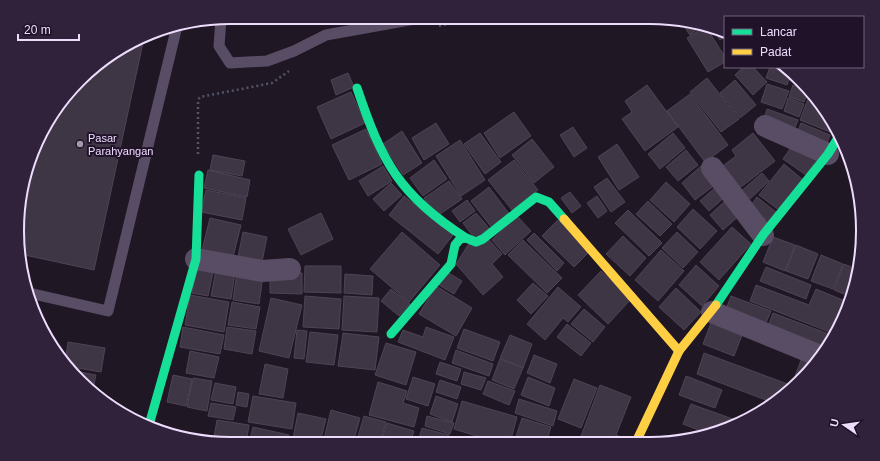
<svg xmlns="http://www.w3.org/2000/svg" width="880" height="461" viewBox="0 0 880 461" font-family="Helvetica,sans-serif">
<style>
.building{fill:#3f3645;stroke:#4f4356}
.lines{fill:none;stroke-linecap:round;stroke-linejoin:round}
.path{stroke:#535467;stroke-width:2.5;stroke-dasharray:2 3;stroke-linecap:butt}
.lane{stroke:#584d64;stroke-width:11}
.street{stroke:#584d64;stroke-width:22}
.fast{stroke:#16e098;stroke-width:9}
.slow{stroke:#ffcf43;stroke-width:9}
.poi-dot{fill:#a697b1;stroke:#201229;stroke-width:1.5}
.labels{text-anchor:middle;stroke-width:4;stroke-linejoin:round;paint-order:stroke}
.poi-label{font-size:11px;fill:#eedcfd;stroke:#201229;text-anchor:start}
.rim{fill:none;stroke:#eedcfd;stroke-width:2}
</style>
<rect width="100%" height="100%" fill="#1f1724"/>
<g class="building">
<polygon points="681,22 700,27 690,35"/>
<polygon points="703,28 708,30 725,57 725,62 708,72 687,38"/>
<polygon points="714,31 725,34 725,37 720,40"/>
<polygon points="144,38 94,270 20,254 17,245 24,175 53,112 100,61"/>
<polygon points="743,67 753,67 767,82 753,95 735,75"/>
<polygon points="770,67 780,67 791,75 787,85 766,78"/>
<polygon points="348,73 354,87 336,95 331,80"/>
<polygon points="707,78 739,119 721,132 690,92"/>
<polygon points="735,80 756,105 740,118 720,93"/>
<polygon points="767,84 789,91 782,109 761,102"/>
<polygon points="647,85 678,127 645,151 622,119 632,112 625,101"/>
<polygon points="793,85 809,90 804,102 789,97"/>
<polygon points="811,91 832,128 830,132 800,120"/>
<polygon points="351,92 365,123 331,139 317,107"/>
<polygon points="690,94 728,145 705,162 667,111"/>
<polygon points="788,98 804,104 799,117 784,111"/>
<polygon points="767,109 798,120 793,133 763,122"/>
<polygon points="514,112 531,136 500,158 484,133"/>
<polygon points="436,123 449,144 424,160 412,138"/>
<polygon points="801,123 830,135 825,148 796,136"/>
<polygon points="573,127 587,148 574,157 560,135"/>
<polygon points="366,129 382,164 349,180 332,145"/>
<polygon points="402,131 422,163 403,175 383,144"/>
<polygon points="480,133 501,162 485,174 464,144"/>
<polygon points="673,133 685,148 660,169 648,154"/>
<polygon points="753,133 775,161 737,190 720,168 736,156 732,150"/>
<polygon points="532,139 554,167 534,183 512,155"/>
<polygon points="460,140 485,180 461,196 436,156"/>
<polygon points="794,143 817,159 806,175 783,159"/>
<polygon points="617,144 639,177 619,190 598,157"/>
<polygon points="686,150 698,165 678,181 666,167"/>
<polygon points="213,155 245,161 242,176 210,170"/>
<polygon points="434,160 447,179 423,196 410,178"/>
<polygon points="514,160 538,190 512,210 488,180"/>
<polygon points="784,164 803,180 779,210 759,195"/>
<polygon points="383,166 392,181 368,196 359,181"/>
<polygon points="701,166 716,184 695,200 682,183"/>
<polygon points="208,170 250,180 247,197 204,188"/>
<polygon points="762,173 769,181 748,201 740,192"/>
<polygon points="607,178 625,202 611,212 594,187"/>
<polygon points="449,181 462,199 437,216 424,198"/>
<polygon points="666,182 690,204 674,222 650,200"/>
<polygon points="391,183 402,195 384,211 373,199"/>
<polygon points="717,186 726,196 709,211 700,201"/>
<polygon points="489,187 510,215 492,228 471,201"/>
<polygon points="206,190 246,198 242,220 201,212"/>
<polygon points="570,192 581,206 572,213 561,198"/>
<polygon points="404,196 453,235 438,254 389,215"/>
<polygon points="597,196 607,211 598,218 587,203"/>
<polygon points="757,197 776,212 765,226 746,212"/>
<polygon points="727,199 741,214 723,230 710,215"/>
<polygon points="467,200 475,211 460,222 452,211"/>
<polygon points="648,201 672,224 660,236 636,214"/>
<polygon points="693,209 717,231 700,249 677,227"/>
<polygon points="628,210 662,243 649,256 615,223"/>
<polygon points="321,213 333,239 301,255 288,229"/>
<polygon points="476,213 489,228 475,239 463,223"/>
<polygon points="517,216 531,231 505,255 492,240"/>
<polygon points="210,218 241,225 232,261 201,254"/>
<polygon points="558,220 590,251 574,267 542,236"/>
<polygon points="732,227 751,244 719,280 700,262"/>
<polygon points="243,232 267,237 261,267 237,262"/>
<polygon points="402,232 440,265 409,302 370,269"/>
<polygon points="677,232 698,252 683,268 662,248"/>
<polygon points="534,233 564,263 557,271 527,240"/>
<polygon points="623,236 646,258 630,276 606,254"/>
<polygon points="773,237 795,245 785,271 763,262"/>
<polygon points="488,239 502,254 492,264 503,277 483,295 456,264 468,245"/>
<polygon points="523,240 562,278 547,293 508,255"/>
<polygon points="796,245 818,254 808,279 786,271"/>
<polygon points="661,250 684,271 658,301 635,280"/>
<polygon points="821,255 843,264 833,289 811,281"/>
<polygon points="844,264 856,269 849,296 834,290"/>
<polygon points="197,265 214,268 208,296 192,293"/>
<polygon points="696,265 719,286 702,306 679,285"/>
<polygon points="305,266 341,266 341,293 304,292"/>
<polygon points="766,267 811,285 806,299 760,281"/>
<polygon points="216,270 235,273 231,299 211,296"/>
<polygon points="601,271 631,299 608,324 578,295"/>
<polygon points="237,272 263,276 259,304 233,300"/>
<polygon points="447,272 462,281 454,294 439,285"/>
<polygon points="270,273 302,273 302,294 270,293"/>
<polygon points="345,274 373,276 372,295 344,293"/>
<polygon points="533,283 548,296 531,314 517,300"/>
<polygon points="756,285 809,305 816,289 845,301 832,333 750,301"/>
<polygon points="436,286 472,308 456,336 419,314"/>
<polygon points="558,287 581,307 568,322 563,318 545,340 527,324"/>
<polygon points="676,288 701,312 684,330 659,307"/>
<polygon points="391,289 410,304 399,316 381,301"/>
<polygon points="190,295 229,302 224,332 185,325"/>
<polygon points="305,296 341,299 339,329 303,327"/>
<polygon points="344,296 379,298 377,332 342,330"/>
<polygon points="731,296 771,311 763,330 724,315"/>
<polygon points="271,298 302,305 289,358 259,351"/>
<polygon points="232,302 260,307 256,329 228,325"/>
<polygon points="584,309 605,327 593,342 571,324"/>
<polygon points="773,313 834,336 822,353 766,332"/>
<polygon points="711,323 742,335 734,356 703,344"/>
<polygon points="567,324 591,343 581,356 557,337"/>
<polygon points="183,327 224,335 220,354 180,347"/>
<polygon points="227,327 256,331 252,354 224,349"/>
<polygon points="426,327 454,337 445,360 398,342 403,330 423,337"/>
<polygon points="464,329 500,342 493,361 457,348"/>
<polygon points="297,330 307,331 304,359 294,358"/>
<polygon points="310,332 338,335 334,365 306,362"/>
<polygon points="343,333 379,337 375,370 338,366"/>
<polygon points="510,335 532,344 523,368 500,358"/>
<polygon points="68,342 105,348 101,372 66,366 65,363"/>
<polygon points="386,343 416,352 406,385 375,375"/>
<polygon points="456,350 493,364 489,376 452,363"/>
<polygon points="190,351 219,357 214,378 186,373"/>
<polygon points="704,353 793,386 774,403 697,374"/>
<polygon points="534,355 557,364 550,383 527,373"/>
<polygon points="803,355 817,360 810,371 797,382 793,381"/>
<polygon points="500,359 523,368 514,389 492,380"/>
<polygon points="440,362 461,369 457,381 436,374"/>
<polygon points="265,364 288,369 283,398 259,394"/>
<polygon points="69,370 96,375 93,389 70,371"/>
<polygon points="464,372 486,378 481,390 461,384"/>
<polygon points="173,375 192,379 186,406 167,402"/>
<polygon points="686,376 722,390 715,408 679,395"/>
<polygon points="413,377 435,384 428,406 406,399"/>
<polygon points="528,377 555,388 549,406 521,395"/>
<polygon points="193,378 212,381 207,411 187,407"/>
<polygon points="574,379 597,388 581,428 558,419"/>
<polygon points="440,380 461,387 457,399 436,392"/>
<polygon points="488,381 515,391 509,405 483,394"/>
<polygon points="378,382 407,391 403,403 419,408 414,427 369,415"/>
<polygon points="215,383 236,387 233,404 211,400"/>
<polygon points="600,385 631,397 616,435 631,441 631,442 588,442 580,439"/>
<polygon points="238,392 249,394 247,407 236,405"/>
<polygon points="253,396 296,403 292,429 248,422"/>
<polygon points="436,396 458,404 452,422 430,414"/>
<polygon points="519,399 557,411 553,426 515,413"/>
<polygon points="462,401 517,417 510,443 499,443 454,429"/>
<polygon points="211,403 236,407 233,420 208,416"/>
<polygon points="691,404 741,422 731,428 709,434 683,424"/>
<polygon points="331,410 360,418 353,443 323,443"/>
<polygon points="298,413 326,419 320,443 292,443"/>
<polygon points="364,416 386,422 380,443 356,443"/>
<polygon points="427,416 454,423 450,434 425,426"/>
<polygon points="522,418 551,427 546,443 514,443"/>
<polygon points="217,420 249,425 246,443 213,443"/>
<polygon points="387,423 414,431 410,443 381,443"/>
<polygon points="253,427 289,435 287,443 249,443"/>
<polygon points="422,428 449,435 447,443 418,442"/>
</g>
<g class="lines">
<g class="path">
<polyline points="439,26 474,18"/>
<polyline points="198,154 198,100 200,97 272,83 289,71"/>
</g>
<g class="lane">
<polyline points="221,19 219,46 230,63 267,61 294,51 326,35 426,17"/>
<polyline points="29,293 108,311 177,26"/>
</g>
<g class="street">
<polyline points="765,126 828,154"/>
<polyline points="712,168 763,235"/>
<polyline points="196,259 262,271 290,269"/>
<polyline points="712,312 820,356"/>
</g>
<g class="fast">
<path d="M 357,88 C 382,162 399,195 466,238"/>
<polyline points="716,305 763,235 828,154 838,138"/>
<polyline points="391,334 451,264 455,245 460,239 466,238 476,242 483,239 536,197 549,202 564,219"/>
<polyline points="149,425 196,259 199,175"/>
</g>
<g class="slow">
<polyline points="564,219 679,351"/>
<polyline points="636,442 679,351 716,305"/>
</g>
</g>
<circle class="poi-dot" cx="80" cy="144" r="4"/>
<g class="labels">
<g class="poi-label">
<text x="88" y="142">Pasar<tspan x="88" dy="13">Parahyangan</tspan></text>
</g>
</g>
<path d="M0 0H880V461H0ZM230 24H650A206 206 0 0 1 856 230V231A206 206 0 0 1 650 437H230A206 206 0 0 1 24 231V230A206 206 0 0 1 230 24Z" fill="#30223a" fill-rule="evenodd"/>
<path class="rim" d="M230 24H650A206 206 0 0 1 856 230V231A206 206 0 0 1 650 437H230A206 206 0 0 1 24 231V230A206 206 0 0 1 230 24Z"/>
<rect x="724" y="16" width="140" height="52" fill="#201229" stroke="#72637e"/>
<rect x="732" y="29" width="20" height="6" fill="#16e098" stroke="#72637e"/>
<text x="760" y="36" font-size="12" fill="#eedcfd">Lancar</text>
<rect x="732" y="49" width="20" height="6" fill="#ffcf43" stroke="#72637e"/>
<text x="760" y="56" font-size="12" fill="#eedcfd">Padat</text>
<g transform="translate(844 425) rotate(283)" stroke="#201229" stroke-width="3" paint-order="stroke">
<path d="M0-3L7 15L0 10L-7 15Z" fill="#eedcfd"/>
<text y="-6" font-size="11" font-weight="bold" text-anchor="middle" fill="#eedcfd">U</text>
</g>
<path d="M18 34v6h61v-6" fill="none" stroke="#eedcfd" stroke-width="2"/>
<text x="24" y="34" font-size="12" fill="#eedcfd" stroke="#201229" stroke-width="3" paint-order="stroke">20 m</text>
</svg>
